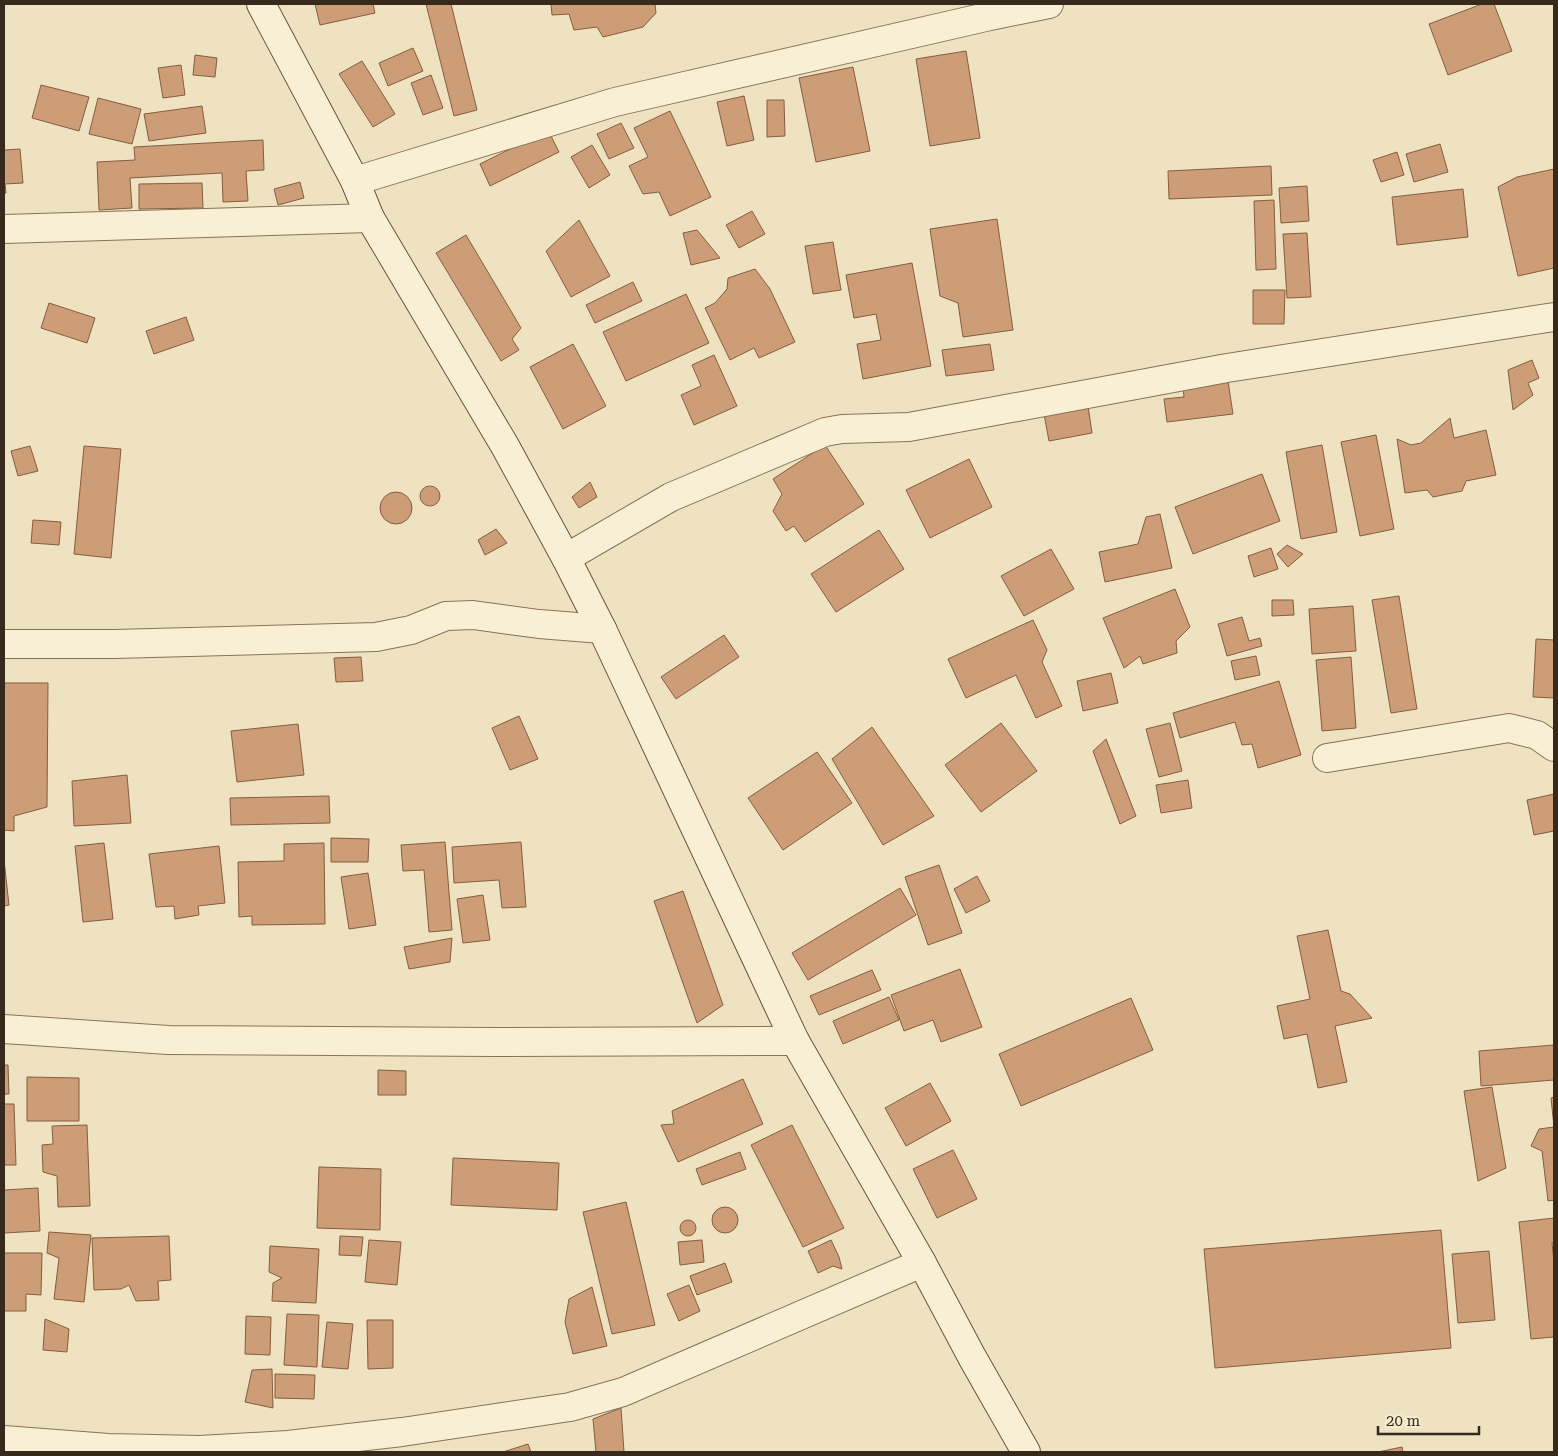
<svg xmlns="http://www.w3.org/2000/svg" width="1558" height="1456" viewBox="0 0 1558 1456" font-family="'Roboto Serif',serif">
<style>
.building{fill:#cc9d76;stroke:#865d3e}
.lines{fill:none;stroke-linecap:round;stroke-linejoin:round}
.street-casing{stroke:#877358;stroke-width:30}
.secondary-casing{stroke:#69543b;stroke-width:30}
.street{stroke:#f9efd4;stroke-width:28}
.secondary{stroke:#f9efd4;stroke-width:28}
</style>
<rect width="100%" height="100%" fill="#eee2c0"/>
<g class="building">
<polygon points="315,4 373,4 375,13 320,25"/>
<polygon points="426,4 451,4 477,110 454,116"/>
<polygon points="551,4 655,4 656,13 643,27 603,37 597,27 574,30 569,14 552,15"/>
<polygon points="1482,4 1494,4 1512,51 1448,75 1429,24"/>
<polygon points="413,48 423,71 388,86 379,63"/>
<polygon points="966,51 980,138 930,146 916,59"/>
<polygon points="195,55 217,58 215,77 193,75"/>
<polygon points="362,61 395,114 373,127 339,74"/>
<polygon points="181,65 185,95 163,98 158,68"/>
<polygon points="853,67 870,151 816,162 799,78"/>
<polygon points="431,75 443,108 423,115 411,83"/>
<polygon points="41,85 89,97 79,131 32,118"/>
<polygon points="744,96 754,140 727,146 717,102"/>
<polygon points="98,98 141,109 132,144 89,134"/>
<polygon points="767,100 784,100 785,136 767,137"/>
<polygon points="202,106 206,133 149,141 144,114"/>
<polygon points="670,111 711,197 670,216 659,192 643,194 629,166 648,157 634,128"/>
<polygon points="621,123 634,148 609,159 597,134"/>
<polygon points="548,130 559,152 490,186 480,164"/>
<polygon points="263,140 264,170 246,171 248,201 223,202 222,173 130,178 132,208 99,210 97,162 135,160 134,147"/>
<polygon points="1440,144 1448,172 1414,182 1406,154"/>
<polygon points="592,145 610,175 589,188 571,157"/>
<polygon points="20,149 23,183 5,184 6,193 4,193 4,150"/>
<polygon points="1397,152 1404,175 1381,182 1373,160"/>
<polygon points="1271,166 1272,195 1169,199 1168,171"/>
<polygon points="1554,169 1554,268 1518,276 1498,187 1517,177"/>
<polygon points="300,182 304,198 278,205 274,189"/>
<polygon points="202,183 203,208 139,209 139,184"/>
<polygon points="1307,186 1309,221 1281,223 1279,188"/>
<polygon points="1463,189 1468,237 1397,245 1392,197"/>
<polygon points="1274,200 1276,269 1256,270 1254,201"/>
<polygon points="752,211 765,234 739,248 726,225"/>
<polygon points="997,219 1013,330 963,337 958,303 940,296 930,229"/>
<polygon points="579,220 610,276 571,297 546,251"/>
<polygon points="697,230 720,258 691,265 683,233"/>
<polygon points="1307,233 1311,297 1287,298 1283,234"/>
<polygon points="466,235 521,328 512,339 519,350 501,361 436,253"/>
<polygon points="833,242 841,290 813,294 805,246"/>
<polygon points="912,263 931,366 863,379 857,344 881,340 876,314 854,318 846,275"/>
<polygon points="755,269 770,289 795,342 759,358 754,348 730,360 705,308 715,303 727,289 728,278"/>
<polygon points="633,282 642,301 595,323 586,305"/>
<polygon points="1253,290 1285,290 1284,324 1253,324"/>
<polygon points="686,294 709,343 626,381 603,332"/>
<polygon points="49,303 95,318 87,343 41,328"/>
<polygon points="186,317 194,340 154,354 146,331"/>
<polygon points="573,344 606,406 563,429 530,367"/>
<polygon points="990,344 994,370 946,376 942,350"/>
<polygon points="714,355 737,406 694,425 681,395 701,386 692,365"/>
<polygon points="1532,360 1539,378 1528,383 1533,395 1513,410 1508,370"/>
<polygon points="1228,381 1233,414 1167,422 1164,399 1184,397 1183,387"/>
<polygon points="1088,406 1092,433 1049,441 1044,414"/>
<polygon points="1450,418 1454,438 1486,430 1496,475 1466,481 1462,491 1433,497 1427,490 1405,493 1397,439 1411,445 1421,443"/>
<polygon points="1376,435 1394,529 1360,536 1341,442"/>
<polygon points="825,445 864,504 805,542 794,526 786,531 773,511 782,494 773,479"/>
<polygon points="1322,445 1337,532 1301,539 1286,452"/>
<polygon points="30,446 38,471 18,476 11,451"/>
<polygon points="84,446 121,449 111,558 74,554"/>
<polygon points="969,459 992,507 930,538 906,490"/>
<polygon points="1262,474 1280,521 1193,554 1175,507"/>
<polygon points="590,482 597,497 579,508 572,497"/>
<circle cx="430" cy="496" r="10"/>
<circle cx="396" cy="508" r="16"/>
<polygon points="1160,514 1172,568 1105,582 1099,552 1138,544 1146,517"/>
<polygon points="33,520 61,522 59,545 31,543"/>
<polygon points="496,529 507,543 485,555 478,540"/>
<polygon points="879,530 904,569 836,612 811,574"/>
<polygon points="1287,545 1303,554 1288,567 1277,554"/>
<polygon points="1271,548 1278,569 1254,577 1248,556"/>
<polygon points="1051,549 1074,589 1024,616 1001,576"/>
<polygon points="1175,589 1190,627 1176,641 1177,653 1143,664 1140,656 1124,668 1103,618"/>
<polygon points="1399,596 1417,709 1391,713 1372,600"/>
<polygon points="1272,600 1293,600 1294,615 1272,616"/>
<polygon points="1353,606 1356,651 1312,654 1309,609"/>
<polygon points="1242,617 1249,641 1260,638 1262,646 1227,656 1218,624"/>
<polygon points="1033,620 1047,650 1042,662 1062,706 1036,718 1016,675 966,698 948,659"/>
<polygon points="724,635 739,657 676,699 661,677"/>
<polygon points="1536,639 1554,640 1554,698 1533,697"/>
<polygon points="1256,656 1260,675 1235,680 1231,661"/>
<polygon points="361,657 363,681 336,682 334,658"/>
<polygon points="1351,657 1356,728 1322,731 1316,660"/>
<polygon points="1111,673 1118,703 1083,711 1077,681"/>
<polygon points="1279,681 1301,755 1258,768 1252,744 1242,745 1235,722 1180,738 1173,713"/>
<polygon points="4,683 48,683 47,807 14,816 14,831 4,830"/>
<polygon points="519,716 538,759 510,770 492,728"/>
<polygon points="1001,723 1037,771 981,812 945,765"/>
<polygon points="1170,723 1182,771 1159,777 1146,729"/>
<polygon points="298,724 304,775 237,782 231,731"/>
<polygon points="872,727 934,816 883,845 832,759"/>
<polygon points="1106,739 1136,816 1120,824 1093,751"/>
<polygon points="817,752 852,803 783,850 748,798"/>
<polygon points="127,775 131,823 74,826 72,781"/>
<polygon points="1188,780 1192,808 1161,813 1156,785"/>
<polygon points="1554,794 1554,831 1534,835 1527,800"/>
<polygon points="329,796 330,823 231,825 230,798"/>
<polygon points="331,838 369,839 368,862 331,862"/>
<polygon points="445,842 452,930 429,932 424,870 403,871 401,845"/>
<polygon points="521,842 526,907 502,908 499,880 454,883 452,847"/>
<polygon points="104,843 113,919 83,922 75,846"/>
<polygon points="324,843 325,924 252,925 252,916 239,917 238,862 284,861 284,844"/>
<polygon points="219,846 225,903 198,906 199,915 175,919 174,906 156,907 149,854"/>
<polygon points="4,860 9,905 4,906"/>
<polygon points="939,865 962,933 928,945 905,877"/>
<polygon points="368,873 376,925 349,929 341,877"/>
<polygon points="977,876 990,901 966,913 954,889"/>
<polygon points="900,888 916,915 808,980 792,953"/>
<polygon points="683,891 723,1005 697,1023 654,901"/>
<polygon points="483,895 490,940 463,943 457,899"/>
<polygon points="1328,930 1341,991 1350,994 1372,1018 1335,1026 1347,1082 1318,1088 1307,1034 1284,1039 1277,1006 1310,999 1297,936"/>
<polygon points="452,938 450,962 409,969 404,947"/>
<polygon points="960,969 982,1027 941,1042 933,1020 904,1031 891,995"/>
<polygon points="872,970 881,990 819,1015 810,996"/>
<polygon points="889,997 899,1020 843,1044 833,1021"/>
<polygon points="1131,998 1153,1050 1021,1106 999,1054"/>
<polygon points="1554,1045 1554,1080 1481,1086 1479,1051"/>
<polygon points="4,1065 8,1065 9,1094 4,1094"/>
<polygon points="378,1070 406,1071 406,1095 378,1095"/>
<polygon points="27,1077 79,1078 79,1121 27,1121"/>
<polygon points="743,1079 763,1124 678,1162 661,1125 674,1124 672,1111"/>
<polygon points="930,1083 951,1121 906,1146 885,1108"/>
<polygon points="1492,1087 1506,1168 1478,1181 1464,1091"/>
<polygon points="1554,1097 1554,1200 1548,1201 1542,1151 1531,1146 1539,1129 1554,1127 1551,1098"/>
<polygon points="4,1104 14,1104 16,1165 4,1165"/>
<polygon points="87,1125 90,1206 58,1207 57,1176 43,1172 42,1145 53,1144 52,1126"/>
<polygon points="792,1125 844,1228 803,1247 751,1145"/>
<polygon points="953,1150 977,1199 937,1218 913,1169"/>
<polygon points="740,1152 746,1169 702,1185 696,1169"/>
<polygon points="453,1158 559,1163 557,1210 451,1205"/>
<polygon points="319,1167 381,1169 380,1230 317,1228"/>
<polygon points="38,1188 40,1231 4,1233 4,1190"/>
<polygon points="626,1202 655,1325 612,1334 583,1212"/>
<circle cx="725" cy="1220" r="13"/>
<polygon points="1554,1218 1554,1243 1552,1243 1554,1262 1554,1337 1531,1339 1519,1222"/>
<circle cx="688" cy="1228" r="8"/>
<polygon points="1441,1230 1451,1348 1215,1368 1204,1249"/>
<polygon points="49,1232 91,1235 84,1302 54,1299 59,1258 47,1253"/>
<polygon points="169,1236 171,1280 158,1281 159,1300 136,1301 129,1285 121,1289 94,1290 92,1238"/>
<polygon points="340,1236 363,1237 361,1256 339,1255"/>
<polygon points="369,1240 401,1242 397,1285 365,1282"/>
<polygon points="702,1240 704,1262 680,1265 678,1242"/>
<polygon points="831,1240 839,1257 842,1269 833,1266 818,1273 808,1251"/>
<polygon points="270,1246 319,1249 316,1303 272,1301 273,1283 282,1278 269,1272"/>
<polygon points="1489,1251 1495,1320 1458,1323 1452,1254"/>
<polygon points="4,1253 42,1253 41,1295 26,1294 26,1311 4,1311"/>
<polygon points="725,1263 732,1282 697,1295 690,1276"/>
<polygon points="689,1285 700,1311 679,1321 667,1294"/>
<polygon points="592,1287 607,1346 573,1354 565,1322 569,1299"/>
<polygon points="287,1314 319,1315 317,1367 284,1365"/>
<polygon points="246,1316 271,1317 270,1355 245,1354"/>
<polygon points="45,1319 69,1329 67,1352 43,1350"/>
<polygon points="367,1320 393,1320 393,1368 368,1369"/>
<polygon points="327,1322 353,1324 348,1369 322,1367"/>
<polygon points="272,1369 273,1408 245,1402 252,1370"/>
<polygon points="275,1374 315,1375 314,1399 275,1398"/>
<polygon points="621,1408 624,1452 596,1452 593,1419"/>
<polygon points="528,1444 531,1452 503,1452"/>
<polygon points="1402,1447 1403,1452 1378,1452"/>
</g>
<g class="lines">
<g class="street-casing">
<g id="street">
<polyline points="355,181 615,102 990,16 1049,4"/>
<polyline points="4,229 370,218"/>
<polyline points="566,558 671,497 825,432 842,429 909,427 1227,368 1554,317"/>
<polyline points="4,644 114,644 376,637 411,630 446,616 473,615 539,624 602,629"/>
<polyline points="1327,758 1509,728 1537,735 1554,747"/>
<polyline points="4,1029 168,1040 494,1042 795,1041"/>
<polyline points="4,1440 108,1448 200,1450 288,1445 402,1432 570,1407 623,1392 922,1263"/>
</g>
</g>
<g class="secondary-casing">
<polyline id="secondary" points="261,4 355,181 370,218 505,446 566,558 602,629 795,1041 922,1263 972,1357 1026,1452"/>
</g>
<use href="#street" class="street"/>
<use href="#secondary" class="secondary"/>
</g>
<rect width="1558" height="1456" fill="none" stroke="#372a1d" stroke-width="10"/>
<path d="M1378 1426v8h101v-8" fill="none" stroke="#372a1d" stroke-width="2.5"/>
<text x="1386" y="1426" font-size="15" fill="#372a1d" stroke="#f5ecd0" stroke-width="4" paint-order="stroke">20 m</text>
</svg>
